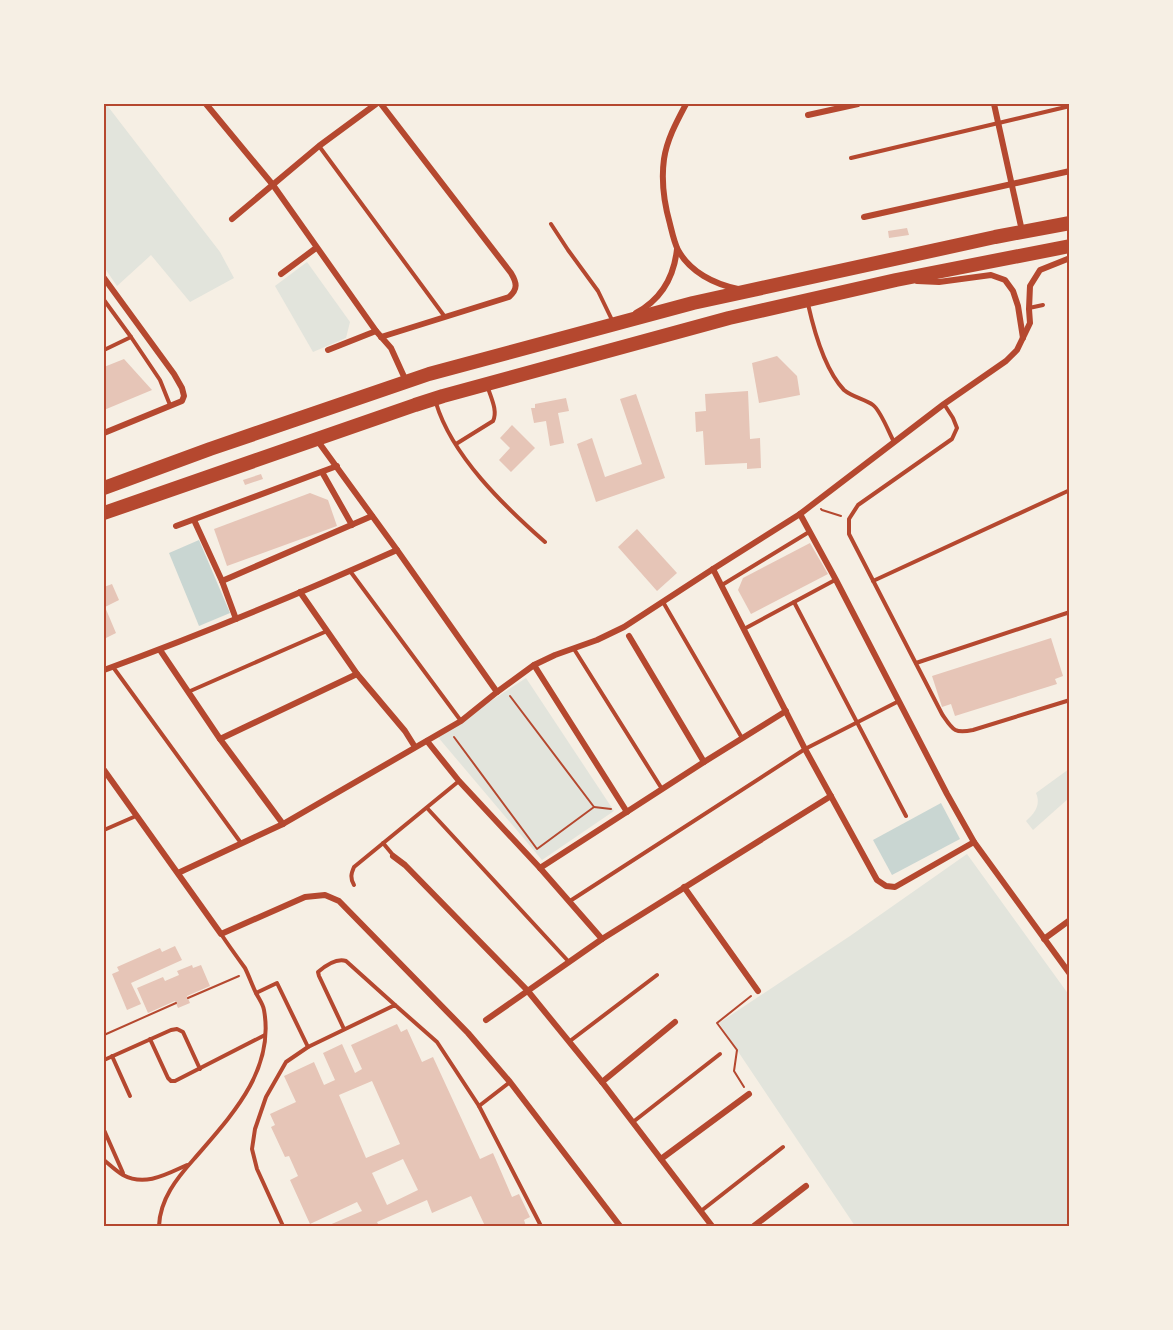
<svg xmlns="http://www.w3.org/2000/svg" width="1173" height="1330" viewBox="0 0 1173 1330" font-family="'Varela Round',sans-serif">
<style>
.green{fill:#e2e4dc}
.water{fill:#c9d6d2}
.building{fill:#e6c5b7;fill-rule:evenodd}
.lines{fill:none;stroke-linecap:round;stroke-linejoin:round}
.path{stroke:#b5482f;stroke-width:2}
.service{stroke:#b5482f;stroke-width:4}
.minor{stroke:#b5482f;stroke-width:6}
.trunk{stroke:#b5482f;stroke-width:14}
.neatline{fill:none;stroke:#b5482f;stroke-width:2}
</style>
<rect width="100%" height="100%" fill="#f6efe4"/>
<g class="green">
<polygon points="104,104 106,104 220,252 234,278 190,302 151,255 117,286 104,267"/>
<polygon points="307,262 350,322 346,338 313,352 275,286"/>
<polygon points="526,678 614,811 542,860 437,736"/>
<path d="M 1069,769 L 1069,798 L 1033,830 L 1026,821 C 1035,813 1041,805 1036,793 Z"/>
<polygon points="967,854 1069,995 1069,1226 855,1226 719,1023 850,936"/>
</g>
<g class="water">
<polygon points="199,540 230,613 199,626 169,553"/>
<polygon points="941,803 960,839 892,875 873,840"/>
</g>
<g class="building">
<polygon points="907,228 909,235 889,238 888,231"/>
<polygon points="777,356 797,376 800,395 759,403 752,363"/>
<polygon points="124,359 152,390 104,410 104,367"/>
<polygon points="748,391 750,439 760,438 761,468 747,469 747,463 705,465 703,431 696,432 695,412 706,411 705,394"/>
<polygon points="636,394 665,478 596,502 577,444 592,438 605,477 642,464 620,399"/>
<polygon points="566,398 569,411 558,413 564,443 550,446 546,421 534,423 531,408 535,408 535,404"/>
<polygon points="512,425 535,448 511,472 499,460 510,448 500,438"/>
<polygon points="261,474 263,479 245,485 243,480"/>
<polygon points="310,493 328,500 337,526 227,566 214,529"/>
<polygon points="637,529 677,573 657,591 618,547"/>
<polygon points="810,543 828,574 751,614 738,590 743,578"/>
<polygon points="112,584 119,600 105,607 116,633 104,639 104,587"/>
<polygon points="1051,638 1063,676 1055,679 1057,684 955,716 951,704 942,707 932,676"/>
<polygon points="175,946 182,960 131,983 141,1004 127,1010 112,974 119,971 117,967 160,948 162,952"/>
<polygon points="192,965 193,968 201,965 210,986 187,996 190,1003 178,1008 175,1001 148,1013 137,988 163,977 165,981 179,975 177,971"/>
<path d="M 397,1024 L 401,1032 L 407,1029 L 422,1062 L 433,1057 L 480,1159 L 493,1153 L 512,1197 L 519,1194 L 530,1217 L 524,1220 L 526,1226 L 485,1226 L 471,1196 L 432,1213 L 427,1200 L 377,1222 L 379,1226 L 327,1226 L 362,1211 L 357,1202 L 310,1224 L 290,1180 L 298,1176 L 289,1156 L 285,1157 L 271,1127 L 275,1125 L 270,1114 L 296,1102 L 284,1076 L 314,1062 L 324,1085 L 335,1080 L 323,1053 L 342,1044 L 355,1073 L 362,1069 L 351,1045 ZM 372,1081 L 400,1144 L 366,1158 L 339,1095 ZM 403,1159 L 418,1190 L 387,1205 L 372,1173 Z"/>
</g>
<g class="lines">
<g class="path">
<polyline points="821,509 822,510 841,516"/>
<polyline points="454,737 537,849 594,807 510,696"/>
<polyline points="594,807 611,809"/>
<polyline points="188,998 239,976"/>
<polyline points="104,1035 176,1003"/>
<polyline points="744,1087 734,1071 737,1050 717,1023 751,996"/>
</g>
<g class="service">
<polyline points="319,146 445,317"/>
<polyline points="851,158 1070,106"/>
<polyline points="551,224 568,250 598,291 613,322"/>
<polyline points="104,300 131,337 160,380 170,405"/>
<path d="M 808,304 C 814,331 824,369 844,390 C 852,397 865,399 873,405 C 881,411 889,433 894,442"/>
<polyline points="1029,308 1043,305"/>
<polyline points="104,350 131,337"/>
<path d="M 436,403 C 452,456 504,506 545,542"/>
<path d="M 944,404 L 953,418 L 957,428 L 952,439 L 858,505 L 849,519 L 849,534 L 942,714 C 953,730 954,734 973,730 L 1070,700"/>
<path d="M 456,444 L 493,421 C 498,411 491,398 488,388"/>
<polyline points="350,571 461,721"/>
<polyline points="873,581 1070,490"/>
<polyline points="722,585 809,532"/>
<polyline points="663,602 742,738"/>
<polyline points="794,602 906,816"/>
<polyline points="744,629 835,580"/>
<polyline points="574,649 662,789"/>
<polyline points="916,663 1070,612"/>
<polyline points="113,667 241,843"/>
<polyline points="188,692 327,631"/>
<polyline points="427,808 569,962"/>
<polyline points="104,830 136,816"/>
<polyline points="383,843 393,855"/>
<path d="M 354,885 C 350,878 351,874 354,867 L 459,781"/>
<polyline points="570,901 805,749 899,701"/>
<polyline points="256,993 277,983 308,1047"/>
<path d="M 344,1029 L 319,976 L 318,972 C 325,966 337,958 346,961 L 395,1005"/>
<polyline points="150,1039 168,1078 171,1081 175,1081 265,1035"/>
<polyline points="570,1041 657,975"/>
<polyline points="112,1056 130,1096"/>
<polyline points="104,1060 171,1030 177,1029 183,1032 200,1069"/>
<polyline points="479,1106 510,1082"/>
<polyline points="633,1122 720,1054"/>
<polyline points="104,1130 123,1173"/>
<path d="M 104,1160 C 110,1165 116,1171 123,1175 C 145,1187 167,1174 187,1165"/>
<polyline points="701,1211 783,1147"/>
<path d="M 159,1226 C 160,1199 177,1178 194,1159 C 231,1116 275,1071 264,1010 C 263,1004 259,999 256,993 C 252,985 249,976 245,968 C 237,957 229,946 221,934"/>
<polyline points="283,1226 257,1169 252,1149 255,1129 266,1097 286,1062 308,1047 395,1005 437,1042 479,1106 541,1226"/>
</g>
<g class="minor">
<polyline points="206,104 273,185 376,331 391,348 406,381"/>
<path d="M 381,104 L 511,273 C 517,283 518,289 509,297 L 381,337"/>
<path d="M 686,104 C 677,121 667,139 664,159 C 661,181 664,203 670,224 C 672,232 674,242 678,250 C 690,272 714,284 738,289"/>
<polyline points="994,104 1022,231"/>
<polyline points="808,115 858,104"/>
<polyline points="864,217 1070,171"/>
<polyline points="232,219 319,146 376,104"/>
<polyline points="281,274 316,248"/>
<polyline points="104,278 174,374 182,388 184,396 182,401 104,433"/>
<polyline points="917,281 939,282 991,275 1005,280 1013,291 1018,306 1023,338"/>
<path d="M 636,313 C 662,299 674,277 677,249"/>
<polyline points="328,350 376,331"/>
<polyline points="317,440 397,550 497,692"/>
<polyline points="322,472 352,525"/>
<polyline points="800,514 836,580 947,794 974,842 1070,974"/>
<polyline points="194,520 222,581 236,619"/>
<polyline points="176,526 337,466"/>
<polyline points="713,569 805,749 877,880 886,886 895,887 974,842"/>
<polyline points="222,581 372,516"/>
<polyline points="300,592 357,674 405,731 415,747"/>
<polyline points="629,636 704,762"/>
<polyline points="160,650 220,739 283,824"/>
<polyline points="534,665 627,812"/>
<path d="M 104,670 C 203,634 301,593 397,550"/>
<polyline points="220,739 357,674"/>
<polyline points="427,741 459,781 540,868 602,939"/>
<polyline points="104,770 221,934 305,897 325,895 339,901 468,1033 510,1082 620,1226"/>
<polyline points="393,856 405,865 527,990 602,1082 712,1226"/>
<polyline points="540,868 704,762 786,711"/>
<polyline points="178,873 283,824 461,721 497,692 534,665 555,655 597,640 624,627 713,569 800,514 944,404 1006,361 1017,350 1030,323 1029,309 1030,286 1040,270 1070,258"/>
<polyline points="684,887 758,991"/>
<polyline points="1044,939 1070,920"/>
<polyline points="486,1020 602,939 831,796"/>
<polyline points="602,1082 675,1022"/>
<polyline points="661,1159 749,1094"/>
<polyline points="754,1226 806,1186"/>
</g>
<g class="trunk">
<polyline points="104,488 210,449 429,374 693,303 995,237 1070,223"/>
<polyline points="104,513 415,405 443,396 729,318 896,280 1070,246"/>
</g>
</g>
<rect width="1173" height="1330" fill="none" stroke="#f6efe4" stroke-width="210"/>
<rect x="105" y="105" width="963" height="1120" class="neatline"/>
</svg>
